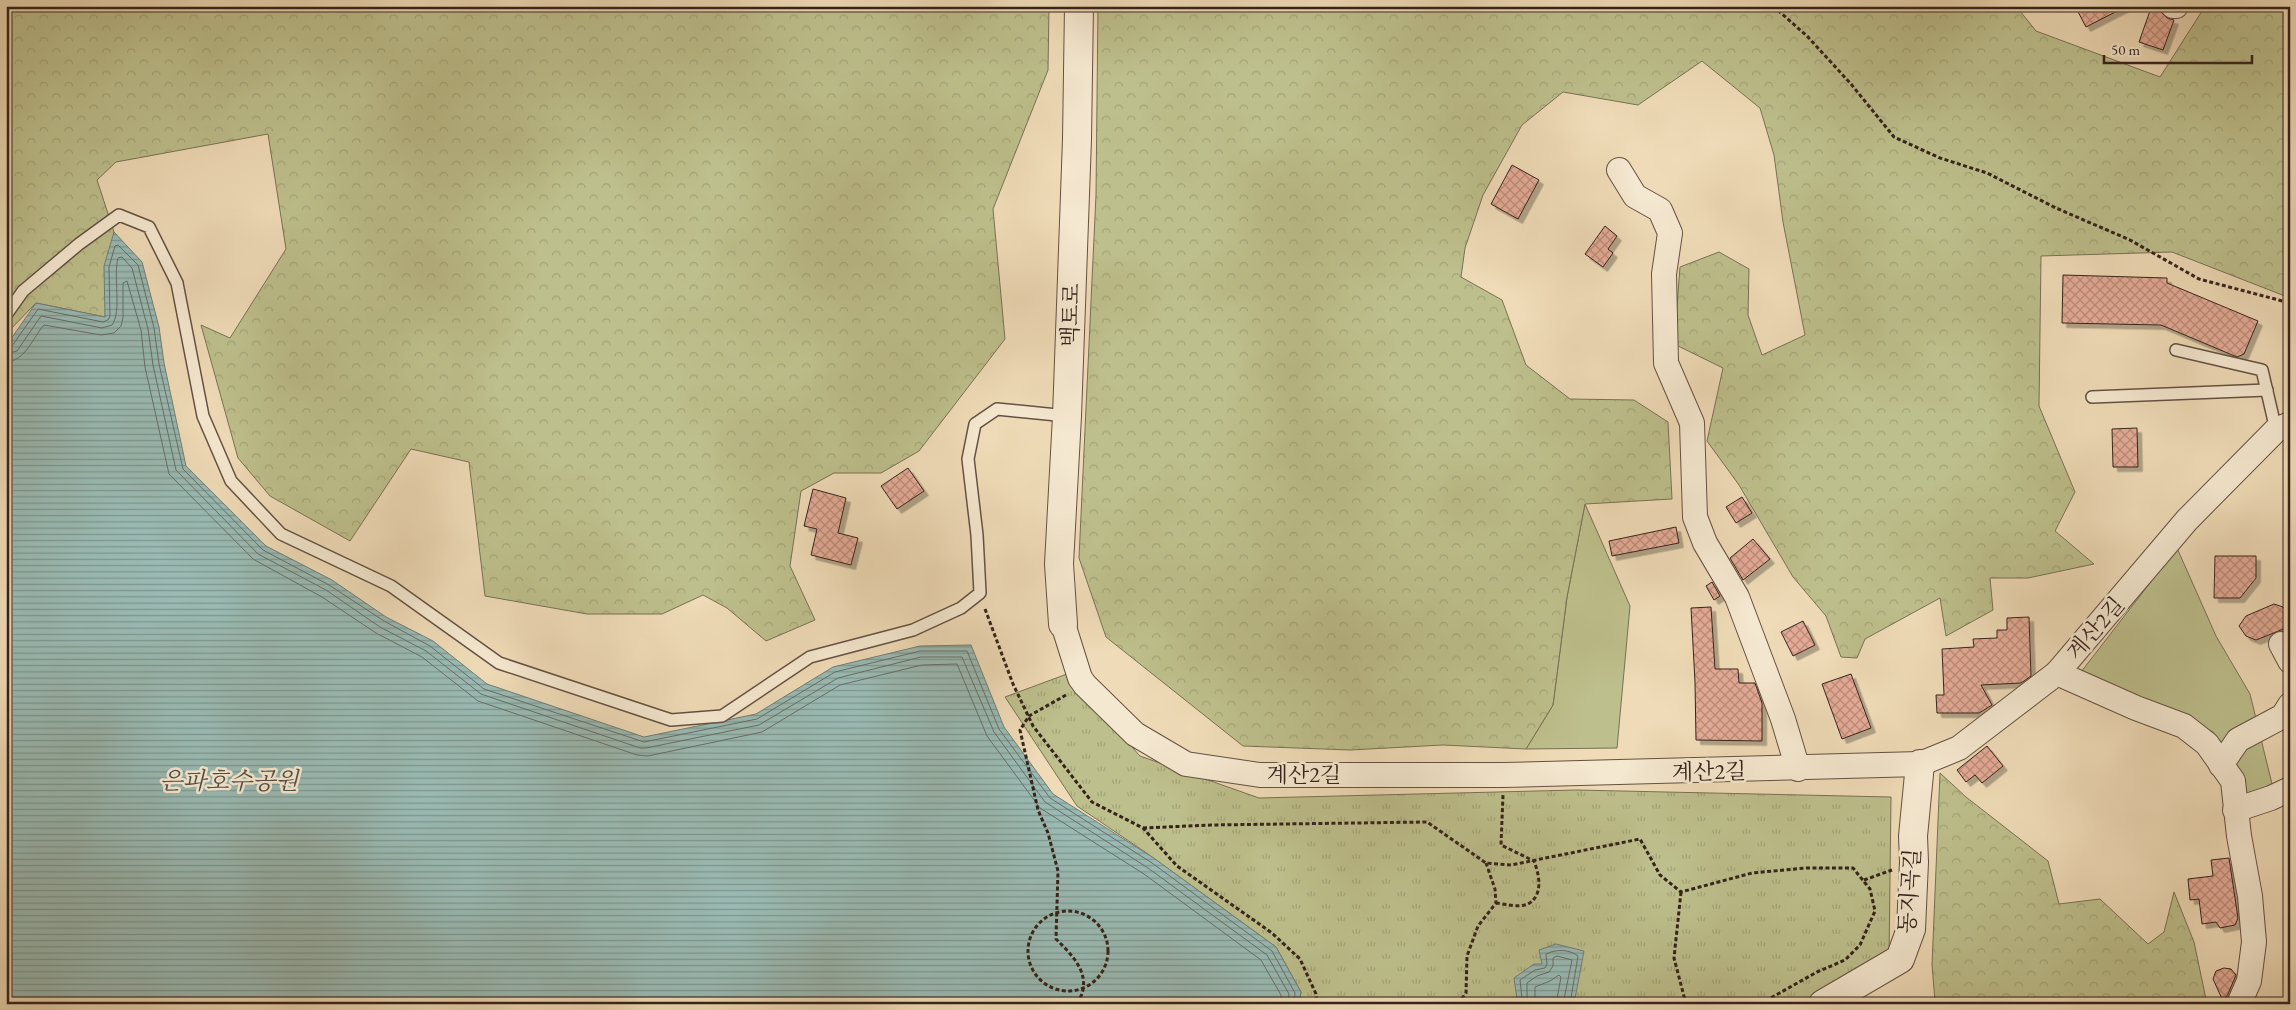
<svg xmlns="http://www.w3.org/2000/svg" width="2296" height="1010" viewBox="0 0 2296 1010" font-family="'EB Garamond','Noto Serif KR',serif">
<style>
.green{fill:#bdbf8c;stroke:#797154}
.forest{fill:url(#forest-crowns);stroke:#797154}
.park{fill:url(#park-tufts);stroke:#797154}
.water{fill:url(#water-rules);stroke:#727e76}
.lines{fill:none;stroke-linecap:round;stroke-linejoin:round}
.shore{stroke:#686e67;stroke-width:1}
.building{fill:url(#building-cross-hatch);stroke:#35231b;filter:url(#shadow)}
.service-casing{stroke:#645142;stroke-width:14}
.minor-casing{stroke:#645142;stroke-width:26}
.tertiary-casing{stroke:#645142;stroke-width:30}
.path{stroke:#35231b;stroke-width:3;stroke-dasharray:4 2.5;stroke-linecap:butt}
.service{stroke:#f5e8d0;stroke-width:11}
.minor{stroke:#f5e8d0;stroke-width:24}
.tertiary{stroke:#f5e8d0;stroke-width:28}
.labels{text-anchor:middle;stroke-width:5;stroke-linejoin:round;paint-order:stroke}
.street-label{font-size:22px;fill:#35231b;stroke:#f5e8d0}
.water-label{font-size:24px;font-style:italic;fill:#535049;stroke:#f5e8d0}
</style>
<defs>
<pattern id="forest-crowns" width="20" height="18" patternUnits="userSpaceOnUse" patternTransform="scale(1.25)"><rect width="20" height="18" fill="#bdbf8c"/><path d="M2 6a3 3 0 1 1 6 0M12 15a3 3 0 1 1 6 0" fill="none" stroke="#a3a478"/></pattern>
<pattern id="park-tufts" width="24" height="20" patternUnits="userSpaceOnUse" patternTransform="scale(1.25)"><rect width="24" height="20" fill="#bdbf8c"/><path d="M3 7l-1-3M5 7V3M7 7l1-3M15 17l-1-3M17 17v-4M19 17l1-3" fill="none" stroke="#a3a478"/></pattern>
<pattern id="water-rules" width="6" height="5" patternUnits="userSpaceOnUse" patternTransform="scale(1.25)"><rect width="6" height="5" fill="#9abab3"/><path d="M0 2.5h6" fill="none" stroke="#7e9791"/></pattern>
<pattern id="building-cross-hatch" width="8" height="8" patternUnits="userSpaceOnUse" patternTransform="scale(1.25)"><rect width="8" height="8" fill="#e5ab97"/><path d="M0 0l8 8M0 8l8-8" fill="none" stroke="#ba8b7a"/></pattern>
<filter id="shadow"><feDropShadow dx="4.5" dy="4.5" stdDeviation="0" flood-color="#0004"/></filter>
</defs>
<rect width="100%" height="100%" fill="#efdbb7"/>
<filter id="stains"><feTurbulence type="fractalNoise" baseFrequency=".004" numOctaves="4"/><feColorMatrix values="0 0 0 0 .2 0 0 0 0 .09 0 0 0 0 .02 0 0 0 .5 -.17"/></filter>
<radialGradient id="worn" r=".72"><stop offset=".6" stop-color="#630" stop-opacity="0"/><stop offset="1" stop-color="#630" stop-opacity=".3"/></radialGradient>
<g class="green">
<polygon points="1585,504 1630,606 1617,748 1526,749 1553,705 1567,597"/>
<polygon points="2177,548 2216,636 2250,694 2273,788 2244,801 2237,773 2213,732 2159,706 2081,672"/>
</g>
<g class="forest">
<polygon points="6,6 1049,6 1048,70 993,209 1005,339 919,451 881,473 834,473 801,491 790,566 815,620 766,641 727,608 703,595 662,614 587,614 485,596 469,462 411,449 350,541 270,496 238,458 201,325 230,338 286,249 268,134 116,162 97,180 114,232 105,317 36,303 6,334"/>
<polygon points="1098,6 2016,6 2036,31 2160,77 2202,11 2208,6 2290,6 2290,298 2172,252 2041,256 2039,406 2075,492 2055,531 2094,564 2028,578 1990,578 1993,610 1946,636 1940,598 1865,639 1857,658 1841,657 1826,616 1793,577 1739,485 1707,441 1723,368 1674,344 1680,267 1719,252 1749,269 1748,315 1762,355 1805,335 1783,222 1774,155 1760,108 1702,61 1638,105 1563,92 1522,125 1483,195 1465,248 1461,277 1502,300 1526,365 1570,399 1634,400 1668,422 1672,499 1585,504 1567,597 1553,705 1526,749 1443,745 1350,750 1243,746 1106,637 1079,558 1096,195"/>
<polygon points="1940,773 1966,797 2048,861 2059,904 2100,899 2148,944 2164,932 2174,892 2194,942 2207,1004 1927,1004 1935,1001 1932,965"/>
</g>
<polygon class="park" points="1067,674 1140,756 1259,798 1576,790 1891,797 1889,959 1811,1004 1299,1004 1301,992 1276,947 1148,854 1077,806 1005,697"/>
<g class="water">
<polygon points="114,232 142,262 159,327 164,363 186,466 266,546 332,580 386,617 433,641 487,684 644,737 756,714 833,667 920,646 971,645 1004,727 1053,794 1155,859 1276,947 1301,992 1299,1004 6,1004 6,346 36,303 105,317 104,266"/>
<polygon points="1556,944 1584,951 1574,1004 1510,1004 1517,999 1514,978 1534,964 1542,964 1539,950"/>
</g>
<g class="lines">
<g class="shore">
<polyline points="6,348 12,346 38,309 103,322 108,320 110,316 109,267 115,246 118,245 138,265 154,328 159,364 183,469 263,550 329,585 384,621 430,646 484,689 644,742 757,719 835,672 920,651 967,651 999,729 1050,798 1152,863 1272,951 1295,993 1294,1004"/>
<path d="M 6,354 L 17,351 L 41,316 L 102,328 L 112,325 C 122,312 113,276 118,258 L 122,257 L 132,268 L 148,329 L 153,365 L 176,470 L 258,554 L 326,590 L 380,627 L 426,651 L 481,694 L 640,748 L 646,748 L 759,725 L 838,678 L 921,657 L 962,657 L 994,732 L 1045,802 L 1148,868 L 1267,955 L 1289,994 L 1288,1004"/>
<path d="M 6,362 C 26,361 33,337 44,325 L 101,335 L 114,333 L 121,326 L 123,318 L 123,283 L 127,281 L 141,330 L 145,367 L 169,474 L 253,559 L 322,597 L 376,633 L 422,657 L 478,701 L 637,755 L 648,756 L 762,732 L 840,685 L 922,665 L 957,664 L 987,736 L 1040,808 L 1144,874 L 1261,960 L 1281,995 L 1280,1004"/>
<path d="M 1520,1004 L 1522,999 L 1520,980 L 1535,970 L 1545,968 L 1547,964 L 1546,954 C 1556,949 1569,949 1578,956 L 1570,1004"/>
<polyline points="1527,1004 1527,983 1537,976 1549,972 1553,966 1553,958 1557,956 1572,960 1563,1004"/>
<polyline points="1535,1004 1535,987 1550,981 1559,975 1561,977 1556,1004"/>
</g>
</g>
<g class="building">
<polygon points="2075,6 2127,6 2086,27"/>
<polygon points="2151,8 2161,12 2167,18 2174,20 2163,50 2139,42"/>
<polygon points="1512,165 1539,180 1518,219 1491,204"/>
<polygon points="1605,226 1617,236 1608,249 1613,253 1603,267 1585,254"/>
<polygon points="2063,275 2167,278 2167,283 2258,321 2244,354 2237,357 2161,325 2062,323"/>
<polygon points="2137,428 2138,467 2113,467 2112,429"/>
<polygon points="908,468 924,491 897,509 881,486"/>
<polygon points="813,489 846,498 838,533 858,538 851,565 811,555 817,529 804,526"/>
<polygon points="1742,497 1752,513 1736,523 1726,507"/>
<polygon points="1676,527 1679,543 1612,556 1609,541"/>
<polygon points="1753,539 1770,559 1743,580 1730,558"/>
<polygon points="2215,556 2256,556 2256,578 2240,598 2214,598"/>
<polygon points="1712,582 1720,596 1714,600 1706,586"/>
<polygon points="2274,604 2283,607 2290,617 2286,628 2256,640 2246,636 2239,626 2246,616"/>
<polygon points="1711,607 1715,669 1738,669 1739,683 1755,683 1762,703 1762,741 1696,740 1695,682 1691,608"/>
<polygon points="2029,617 2031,676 2021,683 1981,685 1992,705 1979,713 1937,713 1936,695 1944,695 1942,649 1974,647 1973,639 1997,638 1997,630 2007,630 2007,618"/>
<polygon points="1803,621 1815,645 1793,656 1781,632"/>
<polygon points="1851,674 1871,728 1842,739 1822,684"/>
<polygon points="1987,746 2003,766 1982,783 1975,775 1966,782 1957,770"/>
<polygon points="2229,858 2238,918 2235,925 2220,928 2216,922 2202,924 2199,899 2190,900 2188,879 2213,876 2211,860"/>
<polygon points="2224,968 2231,969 2236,975 2228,994 2223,1001 2213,979 2216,971"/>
</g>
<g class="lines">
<g class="service-casing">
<g id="service">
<polyline points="6,315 23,291 79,244 119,215 149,227 177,283 203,416 231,481 281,534 391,586 499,663 671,720 722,716 810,657 913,630 961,608 980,593 977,535 968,459 975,424 997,409 1067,416"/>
<polyline points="2176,350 2262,370 2276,430"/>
<polyline points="2092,397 2267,390"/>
</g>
</g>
<g class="minor-casing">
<g id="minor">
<polyline points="2173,6 2176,6"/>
<polyline points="1619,170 1635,196 1660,210 1670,233 1664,274 1666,363 1692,423 1695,517 1705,543 1737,597 1783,719 1798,769"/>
<polyline points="1063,624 1080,678 1085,685 1135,734 1186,764 1260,775 1503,775 1920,764 1959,748 2057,673 2187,520 2276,430 2290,424"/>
<polyline points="2281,644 2290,661"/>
<polyline points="2057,673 2136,708 2184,726 2207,744 2233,781 2239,836 2250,896 2254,942 2249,981 2239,1004"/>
<polyline points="2221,765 2238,740 2283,716 2290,705"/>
<polyline points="2235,810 2271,798 2290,789"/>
</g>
</g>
<g class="tertiary-casing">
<g id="tertiary">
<polyline points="1063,624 1059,564 1067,416 1077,139 1079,6"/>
<polyline points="1823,1004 1900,959 1911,929 1914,862 1913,836 1920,764"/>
</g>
</g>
<g class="path">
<polyline points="1773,6 1807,36 1851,84 1894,137 1940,158 1987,173 2056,208 2130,240 2199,279 2290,303"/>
<polyline points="985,609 1013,684 1033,726 1092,802 1143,828 1177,866 1272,933 1300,959 1316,994 1317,1004"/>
<path d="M 1066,695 L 1029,716 L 1020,730 L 1038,810 L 1048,833 L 1058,871 L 1056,939 C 1069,952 1087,969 1083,989 C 1083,994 1079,999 1077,1004"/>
<polyline points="1143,828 1211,825 1427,822 1486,863 1511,865 1640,839 1660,875 1681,892 1752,873 1806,868 1853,868 1870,889 1875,911 1860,945 1845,960 1817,972 1760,1004"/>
<polyline points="1864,880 1892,870"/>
<polyline points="1681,892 1674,958 1686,1004"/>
<path d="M 1496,903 C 1505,904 1519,908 1528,904 C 1544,895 1539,874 1534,861 L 1501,845 L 1503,795"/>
<circle cx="1068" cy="951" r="40"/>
<polyline points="1458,1004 1466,993 1467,956 1478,926 1496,903 1495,889 1486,863"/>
</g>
<use href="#service" class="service"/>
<use href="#minor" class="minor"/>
<use href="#tertiary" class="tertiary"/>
</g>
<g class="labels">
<g class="street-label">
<text transform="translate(1070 315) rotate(-88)" y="8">백토로</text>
<text transform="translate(2095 628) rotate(-49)" y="8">계산2길</text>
<text transform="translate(1709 771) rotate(-1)" y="8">계산2길</text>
<text x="1304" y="782">계산2길</text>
<text transform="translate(1909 891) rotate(-86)" y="8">동지곡길</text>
</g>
<g class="water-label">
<text x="229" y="789">은파호수공원</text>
</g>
</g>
<rect width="2296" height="1010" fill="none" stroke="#efdbb7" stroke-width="25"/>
<rect x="8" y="8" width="2281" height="995" fill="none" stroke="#35231b" stroke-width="2.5"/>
<rect x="12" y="12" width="2271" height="985" fill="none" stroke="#35231b"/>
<path d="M2104 55v8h148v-8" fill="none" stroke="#35231b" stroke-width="2.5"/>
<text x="2111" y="55" font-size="15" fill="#35231b" stroke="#f5e8d0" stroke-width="4" paint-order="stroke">50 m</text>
<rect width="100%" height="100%" filter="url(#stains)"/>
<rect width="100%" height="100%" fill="url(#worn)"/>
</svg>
